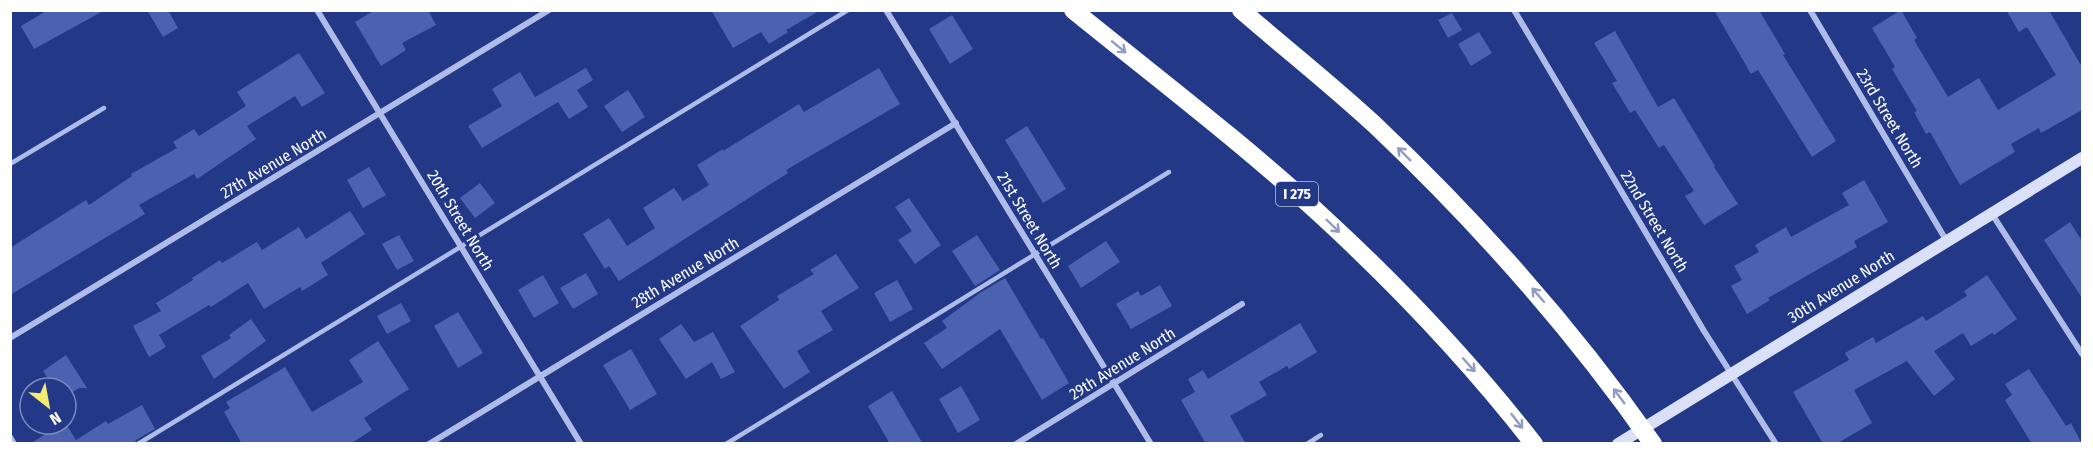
<svg xmlns="http://www.w3.org/2000/svg" width="2093" height="454" viewBox="0 0 2093 454" font-family="'Fira Sans Condensed',sans-serif">
<style>
.building{fill:#4b62b0}
.lines{fill:none;stroke-linecap:round;stroke-linejoin:round}
.lane{stroke:#afbce9;stroke-width:4.5}
.street{stroke:#afbce9;stroke-width:6}
.secondary{stroke:#d9e0f8;stroke-width:12}
.highway{stroke:#fff;stroke-width:18}
.oneway{stroke:#919cc4}
.labels{text-anchor:middle;stroke-width:6;stroke-linejoin:round;paint-order:stroke}
.shield{fill:#233988;stroke:#bdc4db;stroke-width:1.5}
.shield-label{font-size:15px;font-weight:bold;fill:#fff}
.street-label{font-size:16px;fill:#fff;stroke:#233988}
</style>
<rect width="100%" height="100%" fill="#233988"/>
<g class="building">
<polygon points="48,10 105,10 34,49 21,26"/>
<polygon points="147,10 168,10 178,28 163,37"/>
<polygon points="375,10 428,10 436,25 402,43 406,50 381,66 355,22"/>
<polygon points="711,10 821,10 786,30 788,32 769,44 761,32 733,48"/>
<polygon points="1714,10 1759,10 1785,54 1783,55 1836,141 1812,157 1758,70 1751,74"/>
<polygon points="1901,10 1917,38 1914,40 1948,97 1979,78 1998,110 2056,75 2027,27 2019,32 2006,10 2053,10 2050,12 2082,67 2082,110 2041,133 2039,128 2011,144 2015,152 1960,185 1930,132 1926,134 1914,112 1917,111 1892,69 1895,67 1872,28"/>
<polygon points="1452,13 1462,30 1448,38 1438,20"/>
<polygon points="952,15 973,49 950,64 929,29"/>
<polygon points="1615,31 1658,107 1674,98 1715,166 1714,167 1738,204 1704,225 1685,196 1694,191 1664,145 1659,148 1635,110 1630,113 1612,83 1617,81 1594,43"/>
<polygon points="1479,32 1492,53 1471,66 1458,44"/>
<polygon points="299,53 325,93 302,107 295,96 247,126 256,139 197,179 194,174 139,205 145,214 10,295 10,248 86,200 89,205 132,176 131,174 177,148 173,142 194,129 199,136 246,106 237,92"/>
<polygon points="586,68 593,80 577,90 588,107 569,119 558,102 482,148 468,126 502,106 492,89 520,72 535,97"/>
<polygon points="879,68 900,104 786,170 788,173 619,281 609,266 605,269 583,234 609,218 627,246 655,228 643,208 674,188 683,201 709,185 697,165 723,149 723,151 799,104 804,112"/>
<polygon points="628,90 645,117 622,132 604,106"/>
<polygon points="1027,126 1066,189 1043,203 1005,140"/>
<polygon points="369,167 386,195 363,208 347,180"/>
<polygon points="1864,180 1888,222 1854,241 1857,247 1768,298 1770,300 1747,314 1731,286 1742,280 1734,266 1759,252 1755,245 1786,227 1791,237 1849,205 1842,193"/>
<polygon points="480,183 495,203 475,218 460,198"/>
<polygon points="909,198 941,245 915,264 898,240 912,231 895,207"/>
<polygon points="350,211 365,234 321,263 328,275 302,291 300,287 264,309 248,283 211,307 209,305 159,335 166,347 149,357 133,326 161,311 156,303 193,280 192,278 220,260 222,263 257,242 262,250 299,227 306,239"/>
<polygon points="2070,222 2082,241 2082,298 2044,240"/>
<polygon points="399,235 414,261 397,270 382,244"/>
<polygon points="977,235 1000,270 975,286 952,251"/>
<polygon points="1106,241 1120,262 1081,288 1068,266"/>
<polygon points="836,254 859,288 821,311 833,330 797,351 810,372 784,389 740,326 779,300 777,296 814,274 810,270"/>
<polygon points="586,273 598,294 573,309 560,288"/>
<polygon points="543,275 559,303 534,318 518,290"/>
<polygon points="1987,275 2017,319 1994,335 1992,333 1971,346 1963,333 1934,351 1955,379 1934,396 1907,361 1854,390 1872,423 1836,444 1823,444 1793,392 1849,360 1845,353 1873,337 1876,343 1923,316 1926,321 1967,296 1964,291"/>
<polygon points="1005,278 1041,339 1043,338 1069,383 1042,400 1000,329 942,369 924,343 947,328 942,321 980,293"/>
<polygon points="897,280 913,309 890,322 874,293"/>
<polygon points="1160,285 1172,306 1131,329 1116,304 1138,291 1141,296"/>
<polygon points="401,303 411,321 387,334 377,316"/>
<polygon points="458,312 483,353 458,368 434,326"/>
<polygon points="251,319 266,341 214,379 201,356 231,338 229,335"/>
<polygon points="1300,323 1317,352 1289,369 1287,366 1259,382 1267,395 1230,416 1246,444 1206,444 1181,400 1195,392 1188,379 1203,370 1208,379"/>
<polygon points="681,324 694,342 713,332 735,372 721,379 712,362 686,379 659,339"/>
<polygon points="378,341 409,389 364,418 372,430 350,444 242,444 224,412 230,408 226,402 285,367 312,412 363,382 349,360"/>
<polygon points="631,349 657,394 630,410 603,365"/>
<polygon points="66,355 87,388 79,388 66,396 66,388 54,388 43,371"/>
<polygon points="2029,369 2066,426 2071,423 2082,444 2032,444 2005,400 2012,395 2005,384"/>
<polygon points="961,386 980,420 958,433 939,399"/>
<polygon points="892,391 923,444 890,444 868,406"/>
<polygon points="142,405 155,429 136,440 134,444 30,444 61,424 66,424 76,440 106,421 108,424"/>
</g>
<g class="lines">
<g class="lane">
<polyline points="10,164 104,108"/>
<polyline points="138,444 848,10"/>
<polyline points="726,444 1169,172"/>
<polyline points="1307,444 1321,435"/>
</g>
<g class="street">
<polyline points="317,10 581,444"/>
<polyline points="886,10 1151,444"/>
<polyline points="1514,10 1704,331 1776,444"/>
<polyline points="1810,10 1946,240"/>
<polyline points="1992,214 2082,354"/>
<polyline points="10,338 549,10"/>
<polyline points="10,437 14,444"/>
<polyline points="429,444 956,123"/>
<polyline points="1016,444 1242,304"/>
</g>
<polyline class="secondary" points="1618,444 2082,158"/>
<g class="highway">
<path d="M 1073,10 C 1157,78 1244,144 1323,217 C 1399,287 1470,362 1534,444"/>
<path d="M 1241,10 C 1286,49 1333,86 1376,126 C 1478,223 1572,328 1653,444"/>
</g>
</g>
<defs><path id="oneway-shaft" d="M-6 0H5M1.5-3L5.5 0L1.5 3" fill="none" stroke-width="1.6" stroke-linecap="round" stroke-linejoin="round" transform="scale(1.5)"/></defs>
<g class="oneway">
<use href="#oneway-shaft" transform="translate(1119 47) rotate(39)"/>
<use href="#oneway-shaft" transform="translate(1404 154) rotate(-135)"/>
<use href="#oneway-shaft" transform="translate(1333 226) rotate(44)"/>
<use href="#oneway-shaft" transform="translate(1538 295) rotate(-131)"/>
<use href="#oneway-shaft" transform="translate(1469 365) rotate(48)"/>
<use href="#oneway-shaft" transform="translate(1619 396) rotate(-127)"/>
<use href="#oneway-shaft" transform="translate(1517 421) rotate(52)"/>
</g>
<g class="labels">
<rect class="shield" x="1276" y="182" width="42" height="24" rx="4.5"/>
<g class="shield-label">
<text x="1297" y="199">I 275</text>
</g>
<g class="street-label">
<text transform="translate(1890 118) rotate(59)" y="6">23rd Street North</text>
<text transform="translate(273 163) rotate(-31)" y="6">27th Avenue North</text>
<text transform="translate(461 220) rotate(59)" y="6">20th Street North</text>
<text transform="translate(1030 220) rotate(59)" y="6">21st Street North</text>
<text transform="translate(1655 221) rotate(59)" y="6">22nd Street North</text>
<text transform="translate(685 272) rotate(-31)" y="6">28th Avenue North</text>
<text transform="translate(1841 286) rotate(-32)" y="6">30th Avenue North</text>
<text transform="translate(1122 363) rotate(-32)" y="6">29th Avenue North</text>
</g>
</g>
<rect width="2093" height="454" fill="none" stroke="#ffffff" stroke-width="24"/>
<g transform="translate(48 406) rotate(149)"><circle r="28" fill="#233988" stroke="#7b88b8" stroke-width="1.5"/>
<path d="M0-4.5L10 22L0 15L-10 22Z" fill="#f4eb72"/>
<text y="-9" font-size="16" font-weight="bold" text-anchor="middle" fill="#ffffff">N</text>
</g>
</svg>
